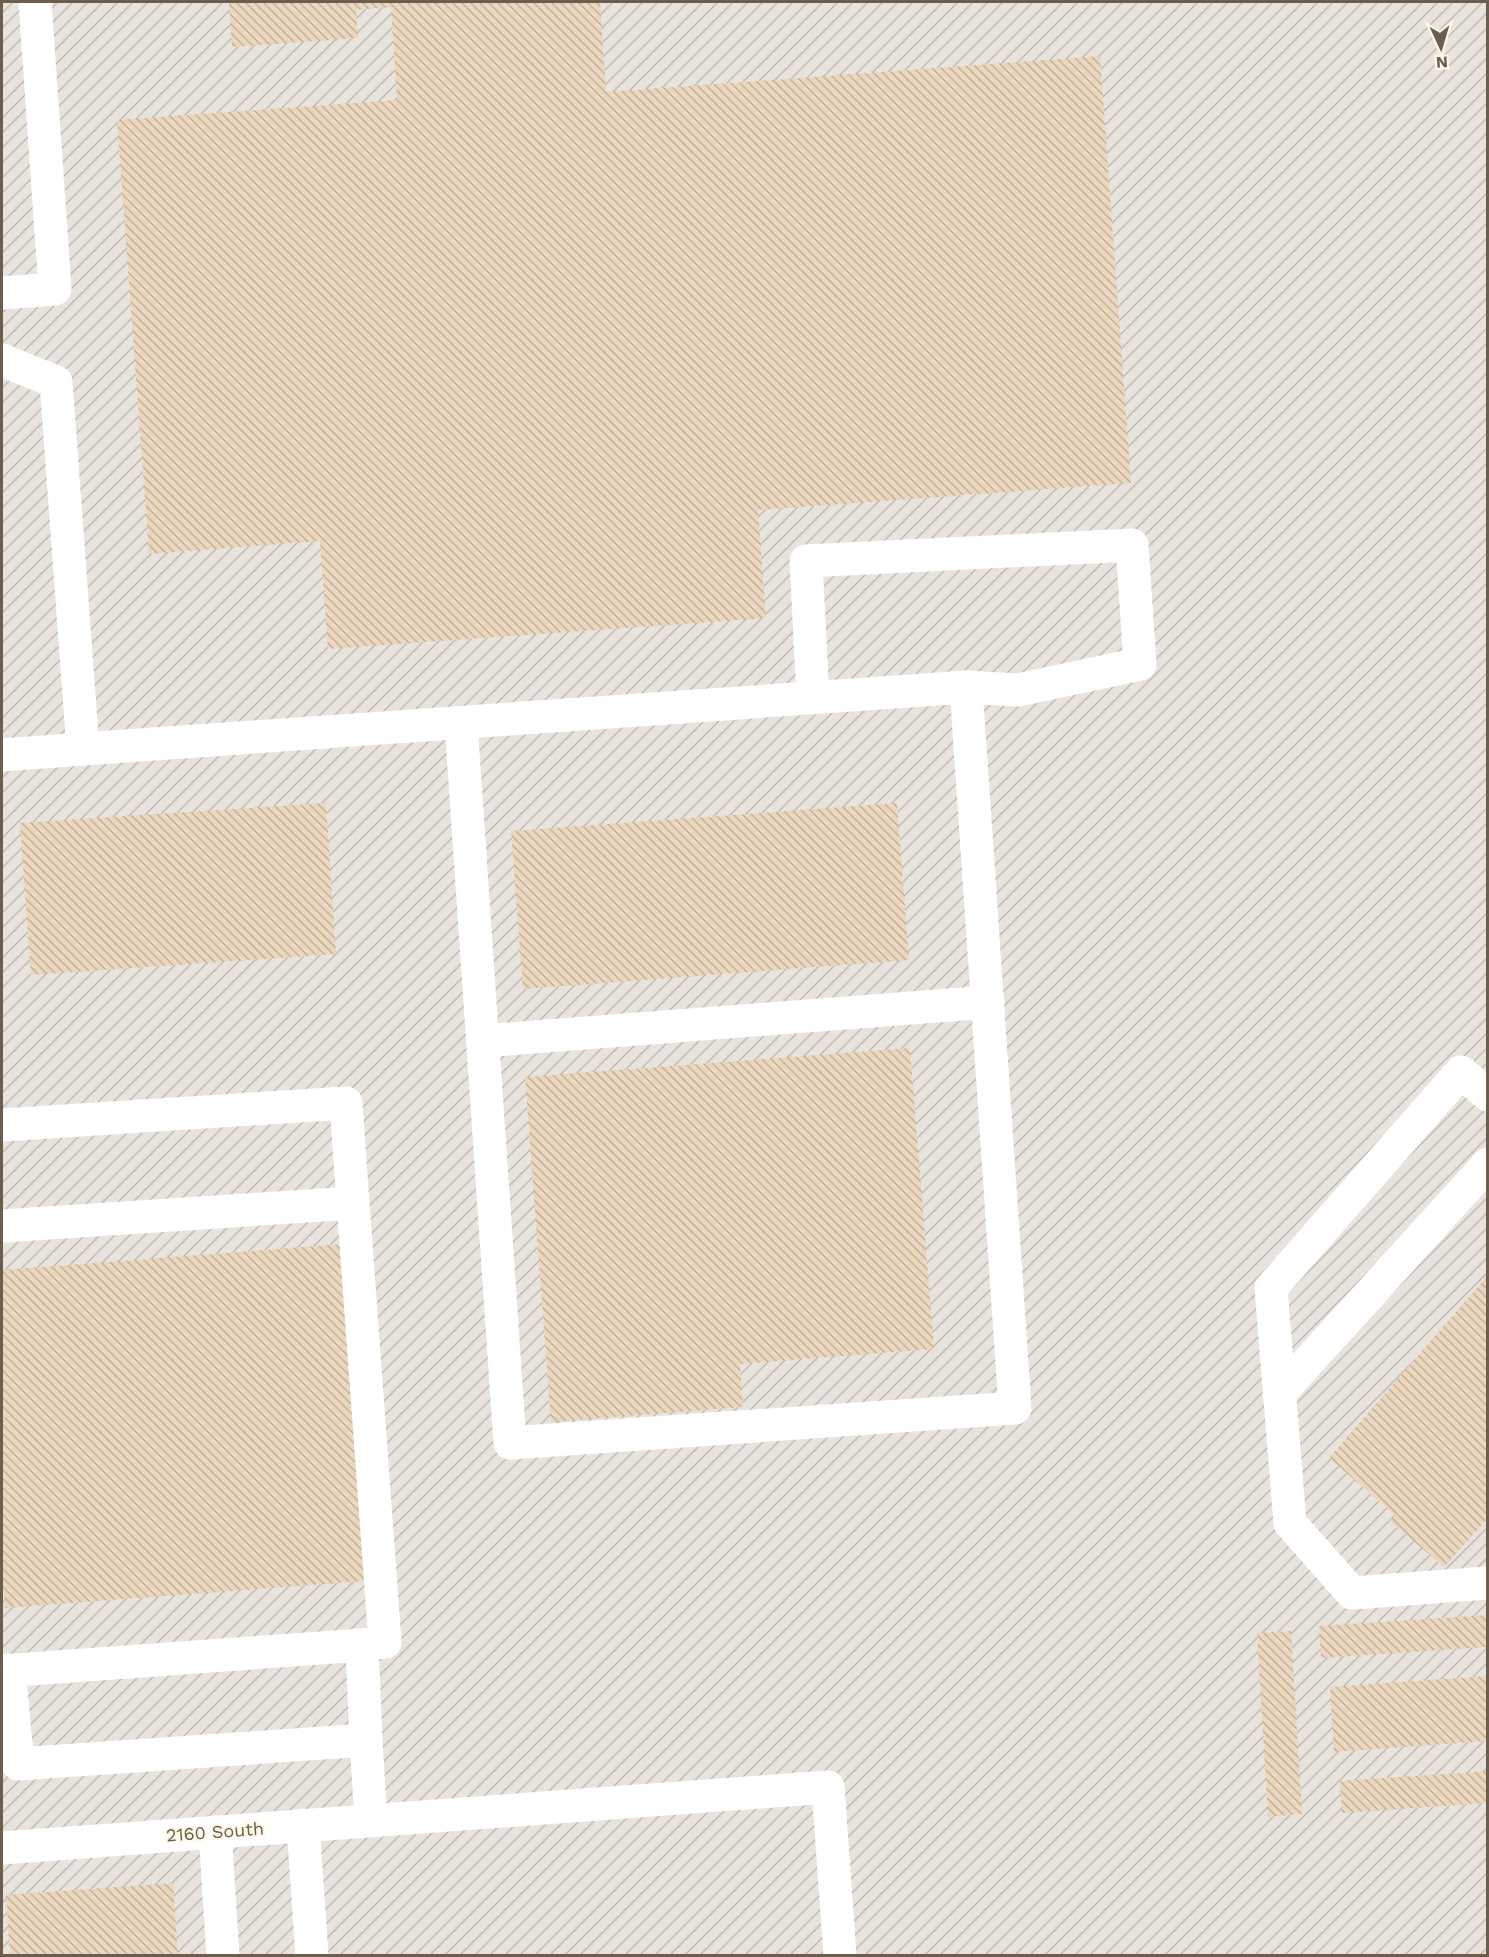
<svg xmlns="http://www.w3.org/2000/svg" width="1489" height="1957" viewBox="0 0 1489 1957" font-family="'Work Sans',sans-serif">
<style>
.industrial{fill:url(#industrial-furrows)}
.building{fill:url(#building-back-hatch)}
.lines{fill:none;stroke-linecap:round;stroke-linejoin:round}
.minor{stroke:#fff;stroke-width:33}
.labels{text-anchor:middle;stroke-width:4.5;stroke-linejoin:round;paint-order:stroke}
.street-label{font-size:18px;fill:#6d5d4c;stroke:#fcf8e7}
</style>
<defs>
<pattern id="industrial-furrows" width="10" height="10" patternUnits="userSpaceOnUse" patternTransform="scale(1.5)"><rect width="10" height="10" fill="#e8e4dd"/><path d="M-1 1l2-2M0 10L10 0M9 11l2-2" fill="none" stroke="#c0bcb5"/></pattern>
<pattern id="building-back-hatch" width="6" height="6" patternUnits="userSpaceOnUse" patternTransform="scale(1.5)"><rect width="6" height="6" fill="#ebd7bd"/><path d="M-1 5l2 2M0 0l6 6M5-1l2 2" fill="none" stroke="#c3b29c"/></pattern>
</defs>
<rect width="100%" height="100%" fill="#f9f4e2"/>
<rect class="industrial" x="2" y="2" width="1485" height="1953"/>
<g class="building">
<polygon points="229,2 600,2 606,92 1100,56 1131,483 758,510 766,618 328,649 320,541 149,554 117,120 397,100 391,7 356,10 358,38 232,47"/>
<polygon points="326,803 336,954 31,975 20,823"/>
<polygon points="897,803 909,960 523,989 511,831"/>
<polygon points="910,1048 934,1349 740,1364 743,1407 551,1422 525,1077"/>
<polygon points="343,1244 379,1580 5,1608 2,1558 2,1422 4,1422 2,1382 2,1270"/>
<polygon points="1488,1275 1488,1507 1485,1510 1488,1513 1488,1518 1444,1567 1390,1521 1395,1515 1329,1458"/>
<polygon points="1488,1615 1488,1647 1321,1658 1319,1626"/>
<polygon points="1291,1631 1302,1814 1268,1817 1257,1633"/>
<polygon points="1488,1676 1488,1741 1334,1752 1330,1687"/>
<polygon points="1488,1771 1488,1803 1342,1813 1340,1781"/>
<polygon points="173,1883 178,1956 10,1956 6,1895"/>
</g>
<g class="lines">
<g class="minor">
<polyline points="2,293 55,289 35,2"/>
<polyline points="2,360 56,382 83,749"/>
<polyline points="461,723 510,1443 1015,1408 966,687"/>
<polyline points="2,755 83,749 966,687 1018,690 1140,664 1132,545 806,561 813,698"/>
<polyline points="483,1041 988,1002"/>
<polyline points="1488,1095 1461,1072 1271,1288 1290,1523 1352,1593 1488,1583"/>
<polyline points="2,1125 346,1103 353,1203 2,1226"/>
<polyline points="1279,1394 1488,1164"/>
<polyline points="9,1670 18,1764 366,1740 362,1645"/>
<polyline points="2,1671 362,1645 385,1642 353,1203"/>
<polyline points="366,1740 371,1821"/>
<polyline points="303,1825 312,1956"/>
<polyline points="215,1832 223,1956"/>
<polyline points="2,1848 828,1787 840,1956"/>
</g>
</g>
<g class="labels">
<g class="street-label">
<text transform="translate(215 1832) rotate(-4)" y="6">2160 South</text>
</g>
</g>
<rect width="1489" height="1957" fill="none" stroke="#6d5d4c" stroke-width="6"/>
<g transform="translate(1441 48) rotate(176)" stroke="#fcf8e7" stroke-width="4.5" paint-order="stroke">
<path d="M0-4.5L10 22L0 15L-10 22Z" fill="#6d5d4c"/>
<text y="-9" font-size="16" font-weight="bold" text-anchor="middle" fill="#6d5d4c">N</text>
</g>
</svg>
